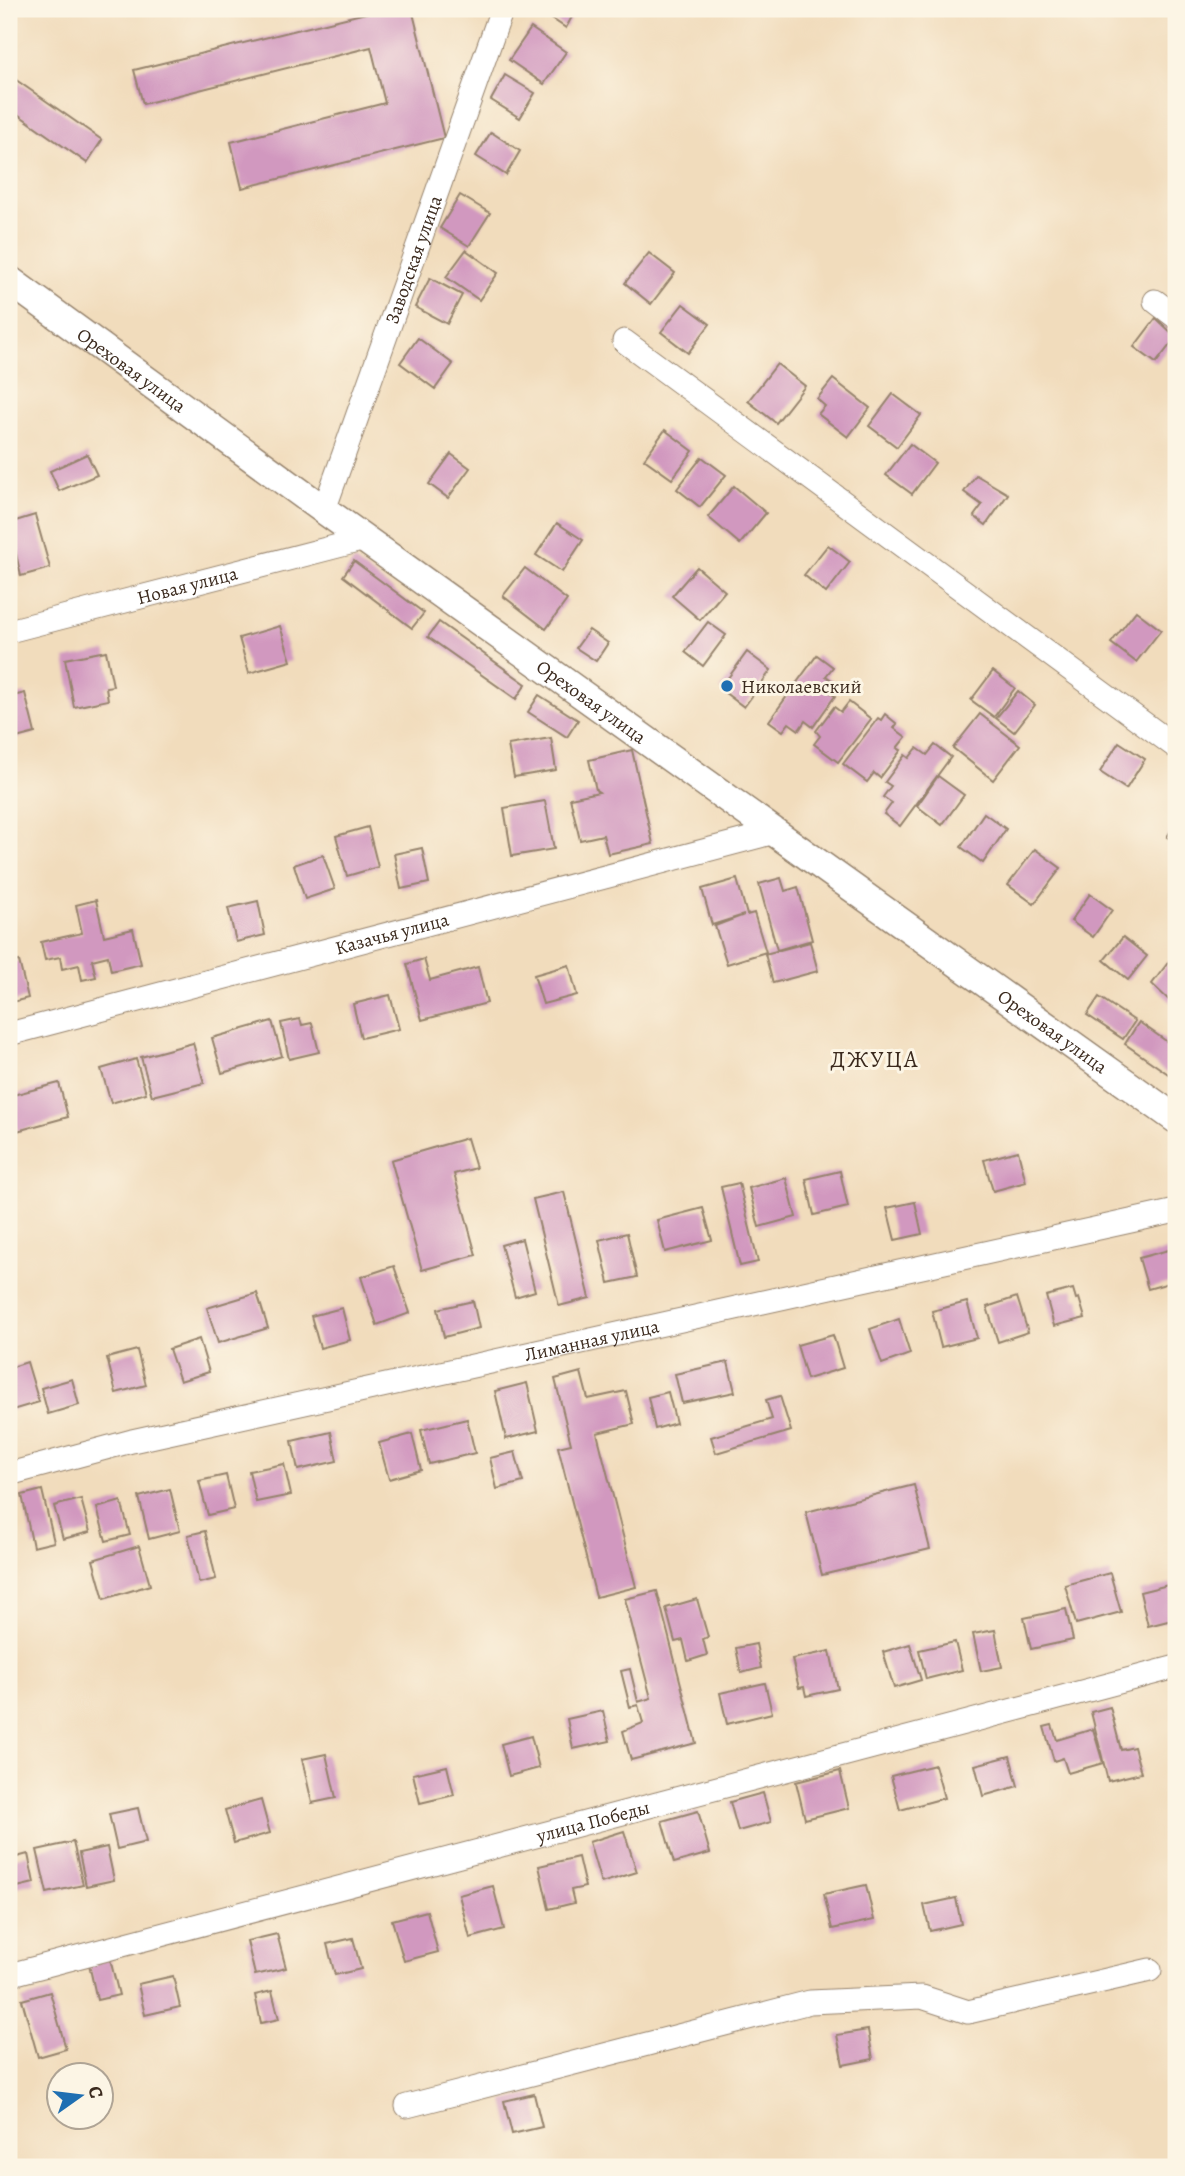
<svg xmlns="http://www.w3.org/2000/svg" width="1185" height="2176" viewBox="0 0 1185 2176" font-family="Alegreya,serif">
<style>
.building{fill:#d198bf}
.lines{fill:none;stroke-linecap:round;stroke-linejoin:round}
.minor-casing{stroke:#96836d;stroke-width:25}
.major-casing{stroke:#96836d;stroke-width:31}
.minor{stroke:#fff;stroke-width:23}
.major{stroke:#fff;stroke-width:28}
.poi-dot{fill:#1f6fb2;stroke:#fcf5e5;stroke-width:2.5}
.labels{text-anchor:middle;stroke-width:6;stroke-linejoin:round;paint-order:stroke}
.street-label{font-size:19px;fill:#3b2a1e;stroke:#fcf5e5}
.poi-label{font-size:19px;fill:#3b2a1e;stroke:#fcf5e5;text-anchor:start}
.quarter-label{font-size:23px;letter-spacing:2px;fill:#3b2a1e;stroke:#fcf5e5}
</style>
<rect width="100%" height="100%" fill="#fcf5e5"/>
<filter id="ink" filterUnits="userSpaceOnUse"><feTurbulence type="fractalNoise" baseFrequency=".0143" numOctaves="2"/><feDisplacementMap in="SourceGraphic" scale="14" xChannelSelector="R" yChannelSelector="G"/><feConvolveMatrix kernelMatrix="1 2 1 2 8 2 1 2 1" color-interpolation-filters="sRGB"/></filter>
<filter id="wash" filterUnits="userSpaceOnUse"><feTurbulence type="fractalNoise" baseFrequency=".00686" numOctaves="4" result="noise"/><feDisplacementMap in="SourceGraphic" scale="28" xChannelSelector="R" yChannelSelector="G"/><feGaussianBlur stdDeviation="1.57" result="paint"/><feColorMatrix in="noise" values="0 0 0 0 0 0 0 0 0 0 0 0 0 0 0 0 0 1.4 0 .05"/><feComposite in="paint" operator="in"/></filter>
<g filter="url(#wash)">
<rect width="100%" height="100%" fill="#f1dcbc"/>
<g id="blocks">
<g class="building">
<polygon points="382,9 412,9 444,138 242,188 231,142 385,103 371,47 143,104 134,70"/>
<polygon points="537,9 576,9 566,28"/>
<polygon points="531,28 566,52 544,84 509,60"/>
<polygon points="9,75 102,140 87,163 9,108"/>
<polygon points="505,75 535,93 520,118 491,100"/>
<polygon points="491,132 520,151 506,175 476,156"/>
<polygon points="460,195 490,213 469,246 440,228"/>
<polygon points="466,250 498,273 479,300 446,277"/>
<polygon points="649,253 675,273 651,304 625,283"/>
<polygon points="430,278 462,295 447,324 415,307"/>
<polygon points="683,304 710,324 688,353 661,332"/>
<polygon points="1156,318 1176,337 1156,363 1134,347"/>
<polygon points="418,338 453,364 435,389 400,363"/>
<polygon points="777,364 805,386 776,423 748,401"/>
<polygon points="833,379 870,408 848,437 818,414 825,406 817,399"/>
<polygon points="893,394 921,415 897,447 869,426"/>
<polygon points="665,430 693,451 672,479 644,459"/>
<polygon points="910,444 935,463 912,494 886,475"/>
<polygon points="87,454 97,475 59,491 50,471"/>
<polygon points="451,454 470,468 448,498 429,484"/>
<polygon points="702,457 726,475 700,507 677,489"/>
<polygon points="976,475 1008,494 986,525 974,516 982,505 964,492"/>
<polygon points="734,486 766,513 740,544 708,517"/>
<polygon points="35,515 50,568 21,576 9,523"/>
<polygon points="557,523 583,540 562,572 536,555"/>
<polygon points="828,545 850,562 826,593 804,575"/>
<polygon points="354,561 424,613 412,628 343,576"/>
<polygon points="697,567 725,591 700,620 672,596"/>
<polygon points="525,568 567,600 546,629 503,596"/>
<polygon points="1136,611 1161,630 1136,662 1111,643"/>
<polygon points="439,622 526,684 516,699 428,637"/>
<polygon points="708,622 726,635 703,666 685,652"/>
<polygon points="280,626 291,661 249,673 239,638"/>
<polygon points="589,630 608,643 596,661 576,648"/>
<polygon points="106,651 113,686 106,687 108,700 74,707 65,659"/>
<polygon points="747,652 771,670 744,707 720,689"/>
<polygon points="817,655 833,667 826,676 836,683 830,692 835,696 813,727 805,721 799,730 789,723 783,731 769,721"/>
<polygon points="993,671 1015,688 994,717 971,700"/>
<polygon points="1018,691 1035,705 1014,732 996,718"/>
<polygon points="25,693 35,733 9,740 9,697"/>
<polygon points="539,695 578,720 567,737 528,712"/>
<polygon points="849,702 871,719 838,762 814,744 820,736 816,731 834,707 841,712"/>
<polygon points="885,714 897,724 894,728 906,737 897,748 901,750 880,778 874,773 867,782 843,764 878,718 881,720"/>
<polygon points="980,714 1020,745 993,780 953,748"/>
<polygon points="551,738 556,770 514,777 508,745"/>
<polygon points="1119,742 1145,759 1126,789 1100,772"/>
<polygon points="935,745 951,757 900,826 884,814 892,803 883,797 891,786 885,782 905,755 909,758 917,748 927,755"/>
<polygon points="632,750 653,844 608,854 603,835 580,840 570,798 599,792 596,790 589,760"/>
<polygon points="938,776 964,795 942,825 917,806"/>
<polygon points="545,801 554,849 512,856 504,808"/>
<polygon points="984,813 1006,829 983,863 961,847"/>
<polygon points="1176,823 1176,843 1167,837"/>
<polygon points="368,827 378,867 347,876 336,836"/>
<polygon points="422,848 429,883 401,889 394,854"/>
<polygon points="1035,849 1061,868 1034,904 1008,885"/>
<polygon points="323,855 335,889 305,899 294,865"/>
<polygon points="781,878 785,891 798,887 812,940 777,950 759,884"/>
<polygon points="737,879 747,915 754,913 766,952 727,964 715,926 744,915 712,925 702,889"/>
<polygon points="1090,894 1112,910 1093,937 1071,921"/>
<polygon points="96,900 104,936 133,929 141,964 111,971 108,956 92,960 96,977 82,980 79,965 62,969 60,957 45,960 41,942 82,933 76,905"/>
<polygon points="258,901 265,935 236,942 228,908"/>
<polygon points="1123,937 1147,956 1128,980 1104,960"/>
<polygon points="810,942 818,971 773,983 765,954"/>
<polygon points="1173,956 1176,958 1174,1005 1152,984"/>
<polygon points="424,959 430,980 478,967 487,1003 422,1020 407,964"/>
<polygon points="19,961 28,998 9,1003 9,963"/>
<polygon points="569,965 577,995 543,1004 534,975"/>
<polygon points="390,995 399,1029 361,1038 353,1004"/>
<polygon points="1099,997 1135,1021 1123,1039 1087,1015"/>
<polygon points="300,1019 302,1025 312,1023 319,1052 289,1059 281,1023"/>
<polygon points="272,1021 282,1056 222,1073 212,1038"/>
<polygon points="1139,1022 1176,1048 1174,1078 1125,1044"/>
<polygon points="193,1043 204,1083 152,1096 141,1057"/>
<polygon points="136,1059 146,1093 111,1103 101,1069"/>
<polygon points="59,1083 68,1117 17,1131 9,1096"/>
<polygon points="467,1138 476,1168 454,1174 476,1255 422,1270 391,1160"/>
<polygon points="1018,1151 1026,1182 993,1191 984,1160"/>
<polygon points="840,1171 848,1207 814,1215 806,1179"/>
<polygon points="786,1178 796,1217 759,1227 749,1188"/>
<polygon points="739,1183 758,1262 740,1266 721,1187"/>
<polygon points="564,1192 590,1298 559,1306 533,1199"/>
<polygon points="915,1202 922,1234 895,1240 887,1208"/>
<polygon points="703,1208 712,1240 665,1252 657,1220"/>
<polygon points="627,1233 637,1277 609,1283 599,1240"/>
<polygon points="522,1239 535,1291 515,1297 501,1245"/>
<polygon points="1172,1249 1176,1281 1148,1289 1139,1258"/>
<polygon points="394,1266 410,1313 377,1325 361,1277"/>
<polygon points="1073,1289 1076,1299 1079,1298 1085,1318 1054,1326 1046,1296"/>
<polygon points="257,1293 268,1328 218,1343 207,1308"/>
<polygon points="1017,1297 1028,1332 998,1342 987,1307"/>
<polygon points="473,1301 479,1328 444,1337 438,1309"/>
<polygon points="967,1302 977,1338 941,1347 932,1311"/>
<polygon points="342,1308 350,1340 320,1348 311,1316"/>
<polygon points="899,1319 910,1354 882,1364 870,1329"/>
<polygon points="833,1335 843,1368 807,1379 797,1345"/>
<polygon points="199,1339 209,1372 180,1381 169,1349"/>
<polygon points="137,1350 146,1385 116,1393 107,1358"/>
<polygon points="27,1362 39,1402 9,1411 9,1368"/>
<polygon points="728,1362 735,1392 682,1403 675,1374"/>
<polygon points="581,1372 588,1399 626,1391 634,1424 597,1433 636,1587 596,1597 558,1447 571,1444 555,1379"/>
<polygon points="72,1379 79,1405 48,1414 41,1388"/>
<polygon points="527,1383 538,1431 506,1439 495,1391"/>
<polygon points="668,1392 676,1423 655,1429 648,1397"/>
<polygon points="780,1396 791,1431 716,1453 711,1437 772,1419 766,1400"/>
<polygon points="467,1419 475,1453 429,1464 421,1430"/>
<polygon points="331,1432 337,1461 298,1470 292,1441"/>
<polygon points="412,1434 421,1470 389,1479 379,1443"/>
<polygon points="515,1452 523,1482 497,1489 490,1458"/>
<polygon points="284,1464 291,1495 256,1502 249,1471"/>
<polygon points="226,1475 234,1509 208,1515 199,1481"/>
<polygon points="914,1485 930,1549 822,1575 806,1512"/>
<polygon points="170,1489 180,1531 149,1539 139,1497"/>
<polygon points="42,1490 54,1542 33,1547 22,1495"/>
<polygon points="81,1499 90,1532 63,1539 54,1506"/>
<polygon points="121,1501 130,1535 106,1541 97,1508"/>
<polygon points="205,1531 216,1579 199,1583 188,1535"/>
<polygon points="139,1546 150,1585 104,1599 93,1560"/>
<polygon points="1110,1573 1121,1612 1076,1624 1065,1585"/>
<polygon points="1172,1584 1176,1619 1148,1626 1140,1592"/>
<polygon points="657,1591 696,1743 631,1760 623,1731 643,1723 638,1705 630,1707 621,1671 630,1669 638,1702 651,1698 625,1599"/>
<polygon points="697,1599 708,1637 703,1639 707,1655 688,1661 683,1640 675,1642 666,1608"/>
<polygon points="1066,1609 1073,1640 1031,1649 1024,1618"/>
<polygon points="995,1630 1002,1667 981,1671 973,1634"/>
<polygon points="955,1642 962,1670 926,1679 919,1650"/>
<polygon points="756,1644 761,1668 741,1673 736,1648"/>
<polygon points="910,1644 921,1680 894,1688 883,1652"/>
<polygon points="830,1651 838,1689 806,1696 804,1687 799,1688 792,1659"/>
<polygon points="765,1683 772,1713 727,1724 720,1693"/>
<polygon points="1110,1707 1121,1750 1134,1747 1141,1773 1108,1781 1091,1712"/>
<polygon points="603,1711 610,1741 573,1749 567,1719"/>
<polygon points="1052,1725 1057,1740 1093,1729 1103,1763 1068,1773 1063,1758 1054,1761 1044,1727"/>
<polygon points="531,1736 539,1768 509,1776 501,1744"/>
<polygon points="326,1754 336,1798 312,1803 302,1759"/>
<polygon points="1010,1756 1018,1786 983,1796 975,1765"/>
<polygon points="935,1765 944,1798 900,1810 891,1776"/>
<polygon points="447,1766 454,1795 420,1803 413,1774"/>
<polygon points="840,1771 849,1808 805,1819 796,1782"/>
<polygon points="763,1793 771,1822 738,1831 730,1802"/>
<polygon points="261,1800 270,1833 234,1843 225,1810"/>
<polygon points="138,1808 146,1842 117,1849 109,1814"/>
<polygon points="698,1811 710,1853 674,1863 662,1821"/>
<polygon points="624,1831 637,1872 601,1883 589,1842"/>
<polygon points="73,1842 83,1885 47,1893 37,1850"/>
<polygon points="107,1847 114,1880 86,1886 79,1853"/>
<polygon points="28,1854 34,1883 13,1888 9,1859"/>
<polygon points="578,1857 585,1887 571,1890 574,1903 549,1909 539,1866"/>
<polygon points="866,1885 874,1920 832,1929 824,1894"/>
<polygon points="493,1886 504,1929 470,1938 459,1895"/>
<polygon points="956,1898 961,1924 930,1931 924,1905"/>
<polygon points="427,1911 438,1952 404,1961 392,1920"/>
<polygon points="277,1934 286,1968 255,1975 247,1941"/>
<polygon points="353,1938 361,1969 335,1975 327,1944"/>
<polygon points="110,1959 119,1995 97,2000 89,1964"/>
<polygon points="173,1976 180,2007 145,2015 138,1984"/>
<polygon points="272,1991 279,2019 261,2023 255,1995"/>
<polygon points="50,1992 66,2049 38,2057 22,2000"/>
<polygon points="868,2030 873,2059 843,2065 837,2035"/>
<polygon points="534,2094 542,2127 512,2134 504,2101"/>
</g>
</g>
</g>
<g filter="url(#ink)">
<use href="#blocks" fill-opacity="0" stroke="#96836d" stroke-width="2"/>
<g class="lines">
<g class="minor-casing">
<g id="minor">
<polyline points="1155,301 1176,317"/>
<polyline points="624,341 1176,747"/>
<path id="s1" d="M 324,510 L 502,9"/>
<path id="s2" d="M 9,631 L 365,539"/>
<path id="s3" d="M 9,1034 L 775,832"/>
<path id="s4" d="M 9,1474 L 132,1441 L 1176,1211"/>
<path id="s5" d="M 9,1975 L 1176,1667"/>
<polyline points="407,2106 810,2002 922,1997 968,2012 1150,1970"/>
</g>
</g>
<g class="major-casing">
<g id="major">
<path id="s6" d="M 9,280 L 324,510 L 1176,1119"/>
</g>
</g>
<use href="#minor" class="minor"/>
<use href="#major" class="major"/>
</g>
</g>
<circle class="poi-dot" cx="727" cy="686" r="7"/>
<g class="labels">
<g class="street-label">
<text dy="7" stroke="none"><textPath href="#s1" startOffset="266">Заводская улица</textPath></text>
<text dy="7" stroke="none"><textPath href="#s6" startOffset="152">Ореховая улица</textPath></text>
<text dy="7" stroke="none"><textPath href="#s2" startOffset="184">Новая улица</textPath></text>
<text dy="7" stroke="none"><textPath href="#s6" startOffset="719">Ореховая улица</textPath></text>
<text dy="7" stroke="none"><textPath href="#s3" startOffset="396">Казачья улица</textPath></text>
<text dy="7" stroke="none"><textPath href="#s6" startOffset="1286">Ореховая улица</textPath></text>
<text dy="7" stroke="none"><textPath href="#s4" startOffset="598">Лиманная улица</textPath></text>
<text dy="7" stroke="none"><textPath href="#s5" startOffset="604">улица Победы</textPath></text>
</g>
<g class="poi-label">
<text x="741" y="693">Николаевский</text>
</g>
<g class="quarter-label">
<text x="875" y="1067">ДЖУЦА</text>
</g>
</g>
<rect width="1185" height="2176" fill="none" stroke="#fcf5e5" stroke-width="35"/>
<g transform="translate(80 2096) rotate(76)"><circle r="33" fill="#fcf5e5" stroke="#afa495" stroke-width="2"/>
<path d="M0-5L12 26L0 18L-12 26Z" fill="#1f6fb2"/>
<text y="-10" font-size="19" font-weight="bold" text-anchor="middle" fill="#3b2a1e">С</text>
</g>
</svg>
